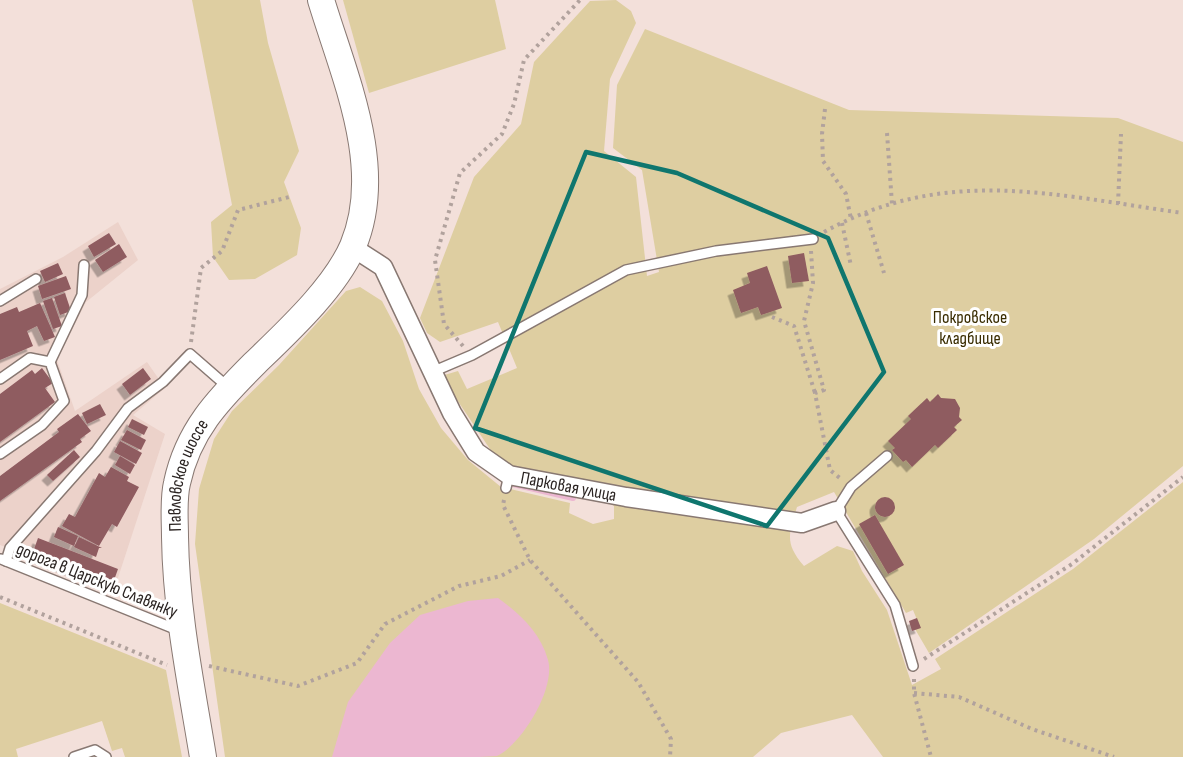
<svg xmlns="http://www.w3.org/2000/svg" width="1183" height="757" viewBox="0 0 1183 757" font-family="'Sofia Sans Condensed',sans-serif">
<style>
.built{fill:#ecd2ca}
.green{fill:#decea1}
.water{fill:#ecb7d1}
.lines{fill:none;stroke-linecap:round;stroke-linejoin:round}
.stream{stroke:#ecb7d1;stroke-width:6}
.building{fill:#8f5b60;filter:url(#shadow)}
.lane-casing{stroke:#887872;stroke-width:12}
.street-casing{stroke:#887872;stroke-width:21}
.secondary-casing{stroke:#887872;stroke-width:28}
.path{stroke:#b1a29d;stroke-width:4;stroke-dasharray:3 4.5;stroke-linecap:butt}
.lane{stroke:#fff;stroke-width:9}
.street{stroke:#fff;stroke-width:18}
.secondary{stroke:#fff;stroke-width:26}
.marked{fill:none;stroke:#0f766e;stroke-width:4.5;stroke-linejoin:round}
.labels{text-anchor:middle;stroke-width:6;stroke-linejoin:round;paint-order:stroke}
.park-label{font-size:18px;fill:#392c01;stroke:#fff}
.street-label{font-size:18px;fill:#2b2422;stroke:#fff}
</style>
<defs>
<filter id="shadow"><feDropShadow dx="-5.5" dy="5.5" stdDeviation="0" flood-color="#0004"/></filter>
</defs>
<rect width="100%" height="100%" fill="#f3e0da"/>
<polygon class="built" points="118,222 138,260 86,302 57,360 75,411 147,362 165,388 133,415 165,434 114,590 0,545 0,289 63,257"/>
<g class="green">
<polygon points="192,0 260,0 268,43 299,151 284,182 301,228 297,255 255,279 229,280 213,257 211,222 232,205"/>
<polygon points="343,0 495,0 506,49 369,93"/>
<path d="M 616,0 L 631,11 L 636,23 L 610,79 L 604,151 L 636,177 L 647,276 L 659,272 L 642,170 L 613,148 L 617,85 L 645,29 L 849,110 L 1118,118 L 1183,142 L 1183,466 L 1094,539 L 929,653 L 915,629 L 920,627 L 913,610 L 906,613 L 834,492 L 797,507 C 789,534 784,543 804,566 L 837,546 L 853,551 L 862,571 L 887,610 L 912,685 L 941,669 L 935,659 L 1073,569 L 1183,482 L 1183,757 L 883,757 L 852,715 L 781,733 L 753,757 L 225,757 L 195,544 L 199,489 L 214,439 L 232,411 L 279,365 L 346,291 L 360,287 L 382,301 L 403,341 L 419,389 L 441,428 L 468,460 L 501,487 L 570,503 L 569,513 L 593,524 L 614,519 L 614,506 L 600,498 L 500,464 L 441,376 L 458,371 L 467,389 L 517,368 L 498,322 L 440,342 L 427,333 L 420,318 L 474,177 L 521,124 L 534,62 L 590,1 Z"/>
<polygon points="0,603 166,670 182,757 125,757 122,748 112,751 102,721 16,749 18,757 0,757"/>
</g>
<path class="water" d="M 498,598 C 520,614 540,632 548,660 C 556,688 522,744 497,756 C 488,757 470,757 460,757 C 418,757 375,757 332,757 L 348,702 L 390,643 L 420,615 L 468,601 Z"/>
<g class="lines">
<polyline class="stream" points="504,482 573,498"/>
</g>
<g class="building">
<polygon points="109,233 116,244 94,257 88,246"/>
<polygon points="119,244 127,257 103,272 95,260"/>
<polygon points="804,253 809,281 792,283 788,256"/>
<polygon points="58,263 63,274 45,282 40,271"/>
<polygon points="767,266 782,308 761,315 758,307 741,313 733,290 750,283 747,273"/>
<polygon points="66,276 71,289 42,299 38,286"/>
<polygon points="65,293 71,311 60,315 54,297"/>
<polygon points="52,298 62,326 53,329 43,301"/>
<polygon points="40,303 55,337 44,341 37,326 27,331 33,346 0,360 0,314 17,307 19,312"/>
<polygon points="42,368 53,383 45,388 55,402 0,442 0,394 32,370 35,374"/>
<polygon points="143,368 151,379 130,395 122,384"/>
<polygon points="938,394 941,398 955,399 960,408 959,417 962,420 954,427 957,430 938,448 935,445 912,467 906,460 903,462 892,450 895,448 888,441 911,419 908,416 927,398 930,402"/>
<polygon points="100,404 106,415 87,424 82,413"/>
<polygon points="78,414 91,431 80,439 82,442 0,501 0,476 59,432 57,429"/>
<polygon points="132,419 148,427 144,435 128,427"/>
<polygon points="127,430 146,440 141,450 121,440"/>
<polygon points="120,441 142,453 136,464 114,452"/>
<polygon points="74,450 80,457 53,481 47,475"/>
<polygon points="120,456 135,465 130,474 115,465"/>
<polygon points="111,467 129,477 127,481 139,487 117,527 112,524 99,546 62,526 69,514 75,517 99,473 105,477"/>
<circle cx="885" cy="507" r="10"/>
<polygon points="875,515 904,565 888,574 859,524"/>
<polygon points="58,527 78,536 74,546 54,537"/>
<polygon points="79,537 102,548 99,548 96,557 74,547"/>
<polygon points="38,538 118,569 112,586 32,555"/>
<polygon points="917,618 921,628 912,631 909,621"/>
</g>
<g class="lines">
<g class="lane-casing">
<g id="lane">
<polyline points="0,301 36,279"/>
<polyline points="50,362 82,295 84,265"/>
<polyline points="432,372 472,355 626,270 716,251 813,239"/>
<polyline points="0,379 30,358 50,362 64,401 42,425 0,454"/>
<polyline points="887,456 851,487 836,511 895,605 913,666"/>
<polyline points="506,488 509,475"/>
<polyline points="1,559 180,631"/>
<polyline points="6,561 10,548 96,451 128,408 163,382 190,354 229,388"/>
<polyline points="74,757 95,750 106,757"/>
</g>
</g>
<g class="street-casing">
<g id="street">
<path id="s1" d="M 352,247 L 383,267 L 452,413 L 476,452 L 509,475 L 626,497 L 802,523 L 836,511"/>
</g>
</g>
<g class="secondary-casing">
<g id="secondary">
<path id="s2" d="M 203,757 C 191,684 176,611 175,537 C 175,520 173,500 177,483 C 188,431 218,400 254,364 C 287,332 335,288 353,246 C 386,168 344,76 321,0"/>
</g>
</g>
<g class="path">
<polyline points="825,109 822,134 823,161 846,194 851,219"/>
<polyline points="887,133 892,204"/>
<polyline points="1118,204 1121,134"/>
<polyline points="866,213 884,273"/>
<polyline points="842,223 851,266"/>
<path d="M 824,232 C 946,165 1053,195 1183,213"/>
<polyline points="811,251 813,283 804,321 824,390 815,393 830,470 841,479"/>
<polyline points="772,317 794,326 815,393"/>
<polyline points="191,342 201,268 222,251 238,210 293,196"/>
<polyline points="463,346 444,324 435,260 460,173 502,134 514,104 524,60 580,0"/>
<polyline points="504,500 503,505 530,560 638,682 671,739 670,757"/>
<polyline points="0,597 167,665"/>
<polyline points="924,659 1072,564 1183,477"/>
<polyline points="209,666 298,686 357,663 385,624 459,586 501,576 530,560"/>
<polyline points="914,679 914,693 931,757"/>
<polyline points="914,693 959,697 1032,729 1114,757"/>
</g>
<use href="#lane" class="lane"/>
<use href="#street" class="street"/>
<use href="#secondary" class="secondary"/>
</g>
<path class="marked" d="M 586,152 L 677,173 L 828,238 L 884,372 L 767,526 L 475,428 Z"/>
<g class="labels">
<g class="park-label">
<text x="970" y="323">Покровское<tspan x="970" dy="21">кладбище</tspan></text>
</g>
<g class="street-label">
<text dy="6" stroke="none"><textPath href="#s2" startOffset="286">Павловское шоссе</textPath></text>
<text dy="6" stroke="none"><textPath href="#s1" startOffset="345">Парковая улица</textPath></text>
<text transform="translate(97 580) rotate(22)" y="6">дорога в Царскую Славянку</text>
</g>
</g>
</svg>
